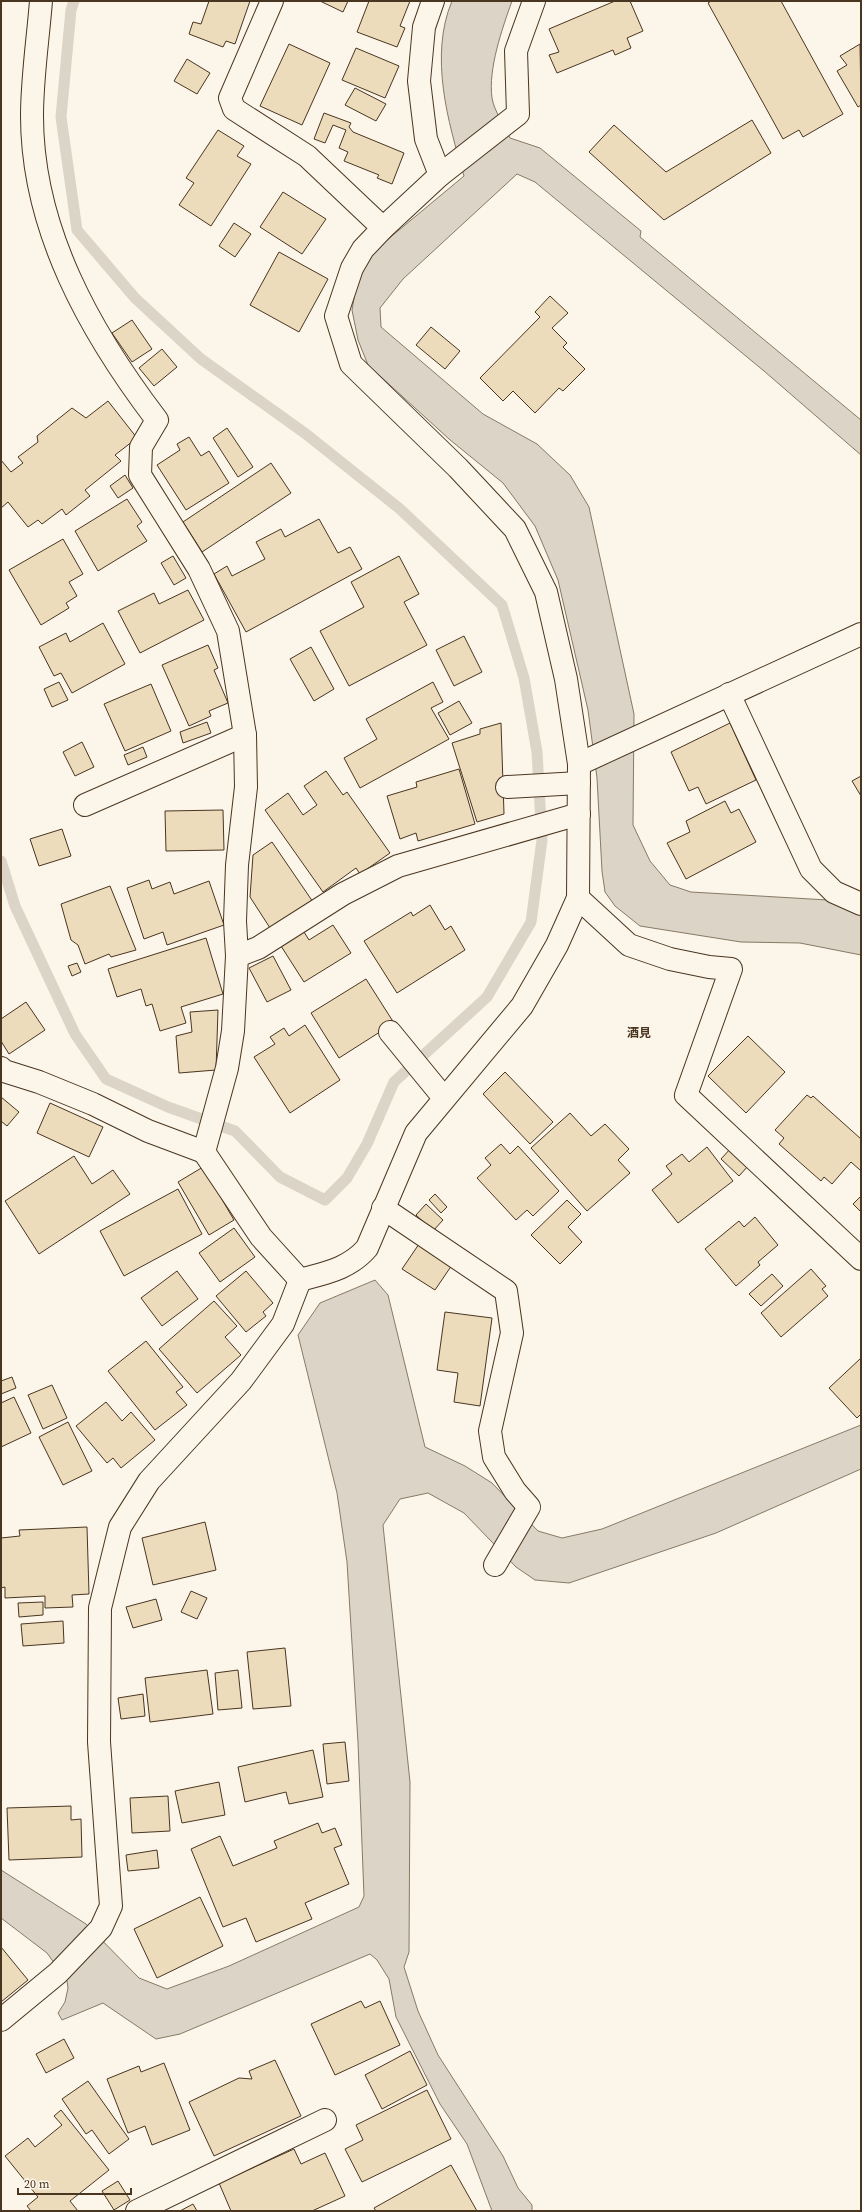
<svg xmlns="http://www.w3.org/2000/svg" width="862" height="2212" viewBox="0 0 862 2212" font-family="'Source Serif 4','Noto Sans JP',serif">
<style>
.water{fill:#dcd4c6;stroke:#887966}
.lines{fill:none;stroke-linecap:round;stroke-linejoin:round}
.stream{stroke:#dcd4c6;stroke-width:11}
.building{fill:#ecdcbc;stroke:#4a3520}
.minor-casing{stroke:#4a3520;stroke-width:24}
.minor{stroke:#fbf6e9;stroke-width:22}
.labels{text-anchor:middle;stroke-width:3;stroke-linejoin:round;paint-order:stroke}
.quarter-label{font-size:12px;font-weight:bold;fill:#4a3520;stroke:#fbf6e9}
</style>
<rect width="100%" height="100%" fill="#fbf6e9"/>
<g class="water">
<path d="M 452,1 L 512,1 C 502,29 488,69 492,98 C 494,111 505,126 510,138 L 540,148 L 641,231 L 640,237 L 861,420 L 861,455 L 764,371 L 535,182 L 517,174 L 403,279 L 380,308 L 381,327 L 483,414 L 537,444 L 570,475 L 589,507 L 634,714 L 633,825 L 650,861 L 670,885 L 691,892 L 828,900 L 861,909 L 861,955 L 800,943 L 741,942 L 640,926 L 615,906 L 605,892 L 602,871 L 597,778 L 588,710 L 558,580 L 535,526 L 503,483 L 449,439 L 368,365 L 358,340 L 352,310 L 357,281 L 369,255 L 464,176 C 448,122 429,56 452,1 Z"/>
<polygon points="375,1280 388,1295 425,1447 465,1466 492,1483 538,1531 562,1538 602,1529 861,1425 861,1469 716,1533 569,1583 535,1580 516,1567 464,1513 428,1493 400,1499 383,1525 410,1782 409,1952 404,1967 418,2011 438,2055 503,2156 518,2188 532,2205 532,2211 492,2211 467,2144 440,2104 396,2017 389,1979 377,1960 370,1954 180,2034 156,2039 103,2003 62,2020 58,2013 65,2002 68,1988 67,1981 47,1953 1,1918 1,1870 86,1924 139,1978 167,1989 229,1966 359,1907 364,1896 358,1742 347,1562 337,1493 298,1335 320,1303"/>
</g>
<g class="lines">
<polyline class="stream" points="1,861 15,906 75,1034 106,1079 168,1107 235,1131 280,1177 325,1200 347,1178 367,1144 394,1082 487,997 531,922 542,840 537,752 524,678 502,605 400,509 306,434 201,359 135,298 77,230 61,117 71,10 74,1"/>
</g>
<g class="building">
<polygon points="209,1 250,1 235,44 226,41 223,47 189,34 193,22 201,24"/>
<polygon points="320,1 348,1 343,12"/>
<polygon points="369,1 410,1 400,26 405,28 397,47 357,32"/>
<polygon points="615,1 630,1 643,31 627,38 631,48 615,55 613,50 557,73 549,55 559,52 549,29"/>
<polygon points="711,1 781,1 843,114 803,137 799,130 783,139 708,3"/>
<polygon points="289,44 330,63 302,125 260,106"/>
<polygon points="860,44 861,105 858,107 837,71 847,65 840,56"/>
<polygon points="356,48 399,66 385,98 342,80"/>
<polygon points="187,59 210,73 197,94 174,81"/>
<polygon points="355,88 386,104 376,121 345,105"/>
<polygon points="324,113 351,123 349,127 353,132 404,153 392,184 377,178 379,175 344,161 348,152 339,148 346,130 333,125 325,143 314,139"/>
<polygon points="752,120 771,153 664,220 589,152 614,125 666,172"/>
<polygon points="218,130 244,146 237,156 251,164 211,226 179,205 194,183 186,178"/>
<polygon points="283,192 326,219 302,254 260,227"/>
<polygon points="234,223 251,234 235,257 219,246"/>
<polygon points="279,252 328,279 299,332 250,305"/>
<polygon points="550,296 568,313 552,328 567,343 563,347 585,369 563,391 559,388 535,413 513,391 503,401 480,378 540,317 535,312"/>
<polygon points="132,320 152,349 132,362 112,333"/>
<polygon points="431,327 460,351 445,369 416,345"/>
<polygon points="162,349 177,367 154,386 139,368"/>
<polygon points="108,401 137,438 115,455 121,461 85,490 90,496 66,515 62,509 42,524 38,520 28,527 8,502 1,508 1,460 11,472 23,463 18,457 38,442 37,436 72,408 86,418"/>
<polygon points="227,428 253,467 238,477 213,438"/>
<polygon points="189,437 201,456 209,451 229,483 186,510 157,465 180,450 177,444"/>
<polygon points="271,463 291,493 202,552 183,522"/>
<polygon points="125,475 133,488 118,498 110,486"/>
<polygon points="127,499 142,522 137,526 147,541 98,571 75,531"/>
<polygon points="319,519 338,553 350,547 362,569 246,632 214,574 227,566 232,576 265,559 256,542 281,529 285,537"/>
<polygon points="63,539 83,574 69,582 77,596 66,603 69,608 41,625 9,570"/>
<polygon points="173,556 186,578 174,585 161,563"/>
<polygon points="399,556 419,594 404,602 427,645 349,686 320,631 364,607 351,582"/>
<polygon points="188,590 204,620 140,653 118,611 154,593 159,604"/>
<polygon points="103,623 125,664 72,693 61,673 54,676 39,647 66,633 70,642"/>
<polygon points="464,636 482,672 454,686 436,650"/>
<polygon points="208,645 218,668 214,670 228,703 209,711 211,716 189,726 162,665"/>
<polygon points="311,647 334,689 314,701 290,659"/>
<polygon points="59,682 68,700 52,707 44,689"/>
<polygon points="433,682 443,702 431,708 449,739 360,788 344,758 377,739 366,719"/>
<polygon points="151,684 171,731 125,751 104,704"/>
<polygon points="459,701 472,723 450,735 438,713"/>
<polygon points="207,722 211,733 183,743 180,732"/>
<polygon points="501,723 504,814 477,822 452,743 480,734 480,729"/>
<polygon points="730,723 756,780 706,804 698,787 689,791 671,752"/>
<polygon points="82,742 94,767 75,776 63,752"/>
<polygon points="143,747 147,757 128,765 124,755"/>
<polygon points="459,769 475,824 418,841 416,833 400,839 387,796 417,787 416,782"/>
<polygon points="326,771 343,795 347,792 390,853 360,874 356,868 323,892 265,810 288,793 303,815 317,805 304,786"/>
<polygon points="861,776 861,796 852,781"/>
<polygon points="725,801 731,813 739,809 756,842 686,879 667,843 690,832 686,821"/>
<polygon points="223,810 224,850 166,851 165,811"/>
<polygon points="62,829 71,856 39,866 30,839"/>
<polygon points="272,842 313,902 272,931 250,897 253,855"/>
<polygon points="149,880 152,889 170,882 174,894 209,881 224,925 167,945 163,932 144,939 127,888"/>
<polygon points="110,886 136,950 111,957 109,954 85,964 78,945 71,940 61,904"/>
<polygon points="430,905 445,930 451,926 465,950 397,993 364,941 411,912 413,916"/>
<polygon points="333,925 351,953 304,982 281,946 304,932 309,940"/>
<polygon points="206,938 223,994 181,1007 186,1023 160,1031 152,1004 146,1006 141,989 117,997 108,969"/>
<polygon points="273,956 291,990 267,1002 249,968"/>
<polygon points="77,963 81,972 72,976 68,966"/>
<polygon points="366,979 394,1023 339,1058 311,1013"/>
<polygon points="26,1002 45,1030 9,1054 1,1041 1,1019"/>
<polygon points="218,1010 216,1070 179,1073 176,1036 192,1032 190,1012"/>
<polygon points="305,1025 340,1080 290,1113 254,1057 275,1044 270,1037 284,1028 289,1036"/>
<polygon points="748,1036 785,1072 746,1113 708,1076"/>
<polygon points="505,1072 553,1122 530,1144 483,1094"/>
<polygon points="807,1095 811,1098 813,1096 861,1139 861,1168 860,1170 851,1162 832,1184 824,1177 821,1181 779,1144 784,1138 775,1130"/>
<polygon points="1,1097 19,1112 7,1126 1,1121"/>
<polygon points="50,1103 103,1127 89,1157 37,1133"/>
<polygon points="570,1113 591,1136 605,1124 629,1149 618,1160 630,1173 587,1211 531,1148"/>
<polygon points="501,1144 510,1154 518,1146 559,1191 533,1216 527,1210 516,1220 477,1178 491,1165 485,1158"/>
<polygon points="707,1147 733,1181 678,1223 652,1190 672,1174 666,1166 682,1154 689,1162"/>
<polygon points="731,1148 749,1165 739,1176 721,1159"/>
<polygon points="74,1156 92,1184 113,1170 130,1194 39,1254 5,1201"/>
<polygon points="203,1167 234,1220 209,1235 178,1182"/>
<polygon points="178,1189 202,1234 124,1276 100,1231"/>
<polygon points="435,1194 447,1207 441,1213 429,1200"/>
<polygon points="861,1196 861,1212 853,1204"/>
<polygon points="567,1200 581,1214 568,1227 582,1242 560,1264 531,1235"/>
<polygon points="426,1204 443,1220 433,1231 416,1215"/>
<polygon points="755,1217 778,1245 758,1262 760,1265 736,1286 705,1249 739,1221 744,1227"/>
<polygon points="234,1228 255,1257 220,1282 199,1253"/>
<polygon points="419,1244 452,1265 435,1290 402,1269"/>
<polygon points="811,1269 826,1286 822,1289 828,1296 781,1337 761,1313"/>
<polygon points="177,1271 198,1299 162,1326 141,1298"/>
<polygon points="246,1271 273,1303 263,1312 266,1316 246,1332 216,1296"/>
<polygon points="772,1274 783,1286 761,1306 749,1294"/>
<polygon points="214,1301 237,1326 225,1337 241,1355 197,1393 159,1349"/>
<polygon points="445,1312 492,1318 480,1406 454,1402 458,1373 437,1370"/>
<polygon points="146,1341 183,1387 176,1392 187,1405 155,1430 108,1371"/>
<polygon points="861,1358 861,1414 857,1418 829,1388"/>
<polygon points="12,1377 16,1388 1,1394 1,1381"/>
<polygon points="52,1385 67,1418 43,1429 28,1395"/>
<polygon points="14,1397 31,1433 1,1447 1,1403"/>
<polygon points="106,1402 122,1421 131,1412 155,1440 121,1468 113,1458 107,1463 76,1426"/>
<polygon points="68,1422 92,1471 63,1485 39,1437"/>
<polygon points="205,1522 216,1570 153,1585 142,1538"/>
<polygon points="87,1527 89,1594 72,1595 73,1607 45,1608 45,1596 5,1598 5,1587 1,1588 1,1538 20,1536 19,1530"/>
<polygon points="191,1591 207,1598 197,1619 181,1612"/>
<polygon points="156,1599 162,1620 133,1628 126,1607"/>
<polygon points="43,1602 43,1615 19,1617 18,1603"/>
<polygon points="63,1621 64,1643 23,1646 21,1624"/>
<polygon points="285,1648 291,1706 253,1709 247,1652"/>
<polygon points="207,1670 213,1714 150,1722 145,1678"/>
<polygon points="238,1670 242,1708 218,1710 215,1673"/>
<polygon points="143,1694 145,1716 121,1719 118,1698"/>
<polygon points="345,1742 349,1781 327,1784 323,1744"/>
<polygon points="313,1750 323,1797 289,1804 286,1792 245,1802 238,1767"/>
<polygon points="219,1782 225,1815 182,1823 175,1791"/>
<polygon points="168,1796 170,1831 132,1833 130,1798"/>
<polygon points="71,1806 71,1820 81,1819 82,1857 9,1860 7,1808"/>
<polygon points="318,1823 322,1833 335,1828 342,1845 334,1848 349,1884 305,1903 312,1919 256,1942 246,1918 223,1927 191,1849 220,1836 233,1866 277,1848 274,1841"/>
<polygon points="157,1850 159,1868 128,1871 126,1855"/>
<polygon points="200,1897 223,1946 157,1978 134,1929"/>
<polygon points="1,1947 28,1980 1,2002"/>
<polygon points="361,2001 365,2008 380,2001 400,2045 335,2075 311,2024"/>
<polygon points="64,2039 74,2058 46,2073 36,2054"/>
<polygon points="410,2051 427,2085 382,2109 365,2075"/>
<polygon points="275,2060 301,2116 214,2156 189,2102 239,2078 252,2079 249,2071"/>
<polygon points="164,2063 190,2130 152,2145 145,2126 128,2133 107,2079 139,2066 141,2072"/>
<polygon points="88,2081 129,2139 109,2154 92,2130 86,2134 62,2099"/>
<polygon points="427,2090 451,2139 362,2182 345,2149 363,2140 356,2125"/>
<polygon points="61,2110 109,2170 70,2201 78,2211 31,2211 27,2206 38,2197 5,2156 28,2138 35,2147 62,2125 54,2116"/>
<polygon points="294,2149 301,2164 325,2153 345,2196 312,2211 231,2211 219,2183"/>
<polygon points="451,2165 477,2211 376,2211 374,2208"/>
<polygon points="118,2181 130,2200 114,2210 102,2191"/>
<polygon points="193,2204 197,2211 180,2211"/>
</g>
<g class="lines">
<g class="minor-casing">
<g id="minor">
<path d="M 41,1 C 38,39 32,78 32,116 C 32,229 90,332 157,420 L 141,447 L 140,475 L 199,569 L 228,631 L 245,735 L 246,787 L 237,865 L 235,921 L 237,956 L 233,1031 L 227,1068 L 204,1152 L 261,1237 L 300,1280"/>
<polyline points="272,1 230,98 234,109 307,156 383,228"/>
<polyline points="433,1 424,27 419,81 426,139 440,175"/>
<polyline points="729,694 811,869 834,892 861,904"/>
<polyline points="579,764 861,634"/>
<polyline points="507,787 579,783"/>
<polyline points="85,805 245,735"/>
<polyline points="578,898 629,945 670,959 709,967 731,969 686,1095 861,1259"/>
<polyline points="237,956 258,948 343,894 398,866 579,814"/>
<polyline points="390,1032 444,1098"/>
<polyline points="1,1068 4,1071 39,1082 93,1104 148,1131 204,1152"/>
<polyline points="383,1208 506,1291 512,1333 490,1431 494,1457 515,1491 529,1507 495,1565"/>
<path d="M 300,1280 C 325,1273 349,1269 367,1248 L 416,1133 L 522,1006 L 557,945 L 578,898 L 579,764 L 566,679 L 546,592 L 515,529 L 458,468 L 351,364 L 336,316 L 352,268 L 363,249 L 383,228 L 440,175 L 518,114 L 516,51 L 534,1"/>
<polyline points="1,2020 58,1973 101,1928 111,1906 99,1742 100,1608 120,1527 149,1481 241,1381 283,1324 300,1280"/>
<polyline points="137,2211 325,2120"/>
</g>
</g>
<use href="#minor" class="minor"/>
</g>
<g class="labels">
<g class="quarter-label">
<text x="639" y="1037">酒見</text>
</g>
</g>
<rect width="862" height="2212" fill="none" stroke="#4a3520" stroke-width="4"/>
<path d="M18 2188v6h113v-6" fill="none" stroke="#4a3520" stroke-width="2"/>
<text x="24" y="2188" font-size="12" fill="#4a3520" stroke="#fbf6e9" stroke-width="3" paint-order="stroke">20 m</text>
</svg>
